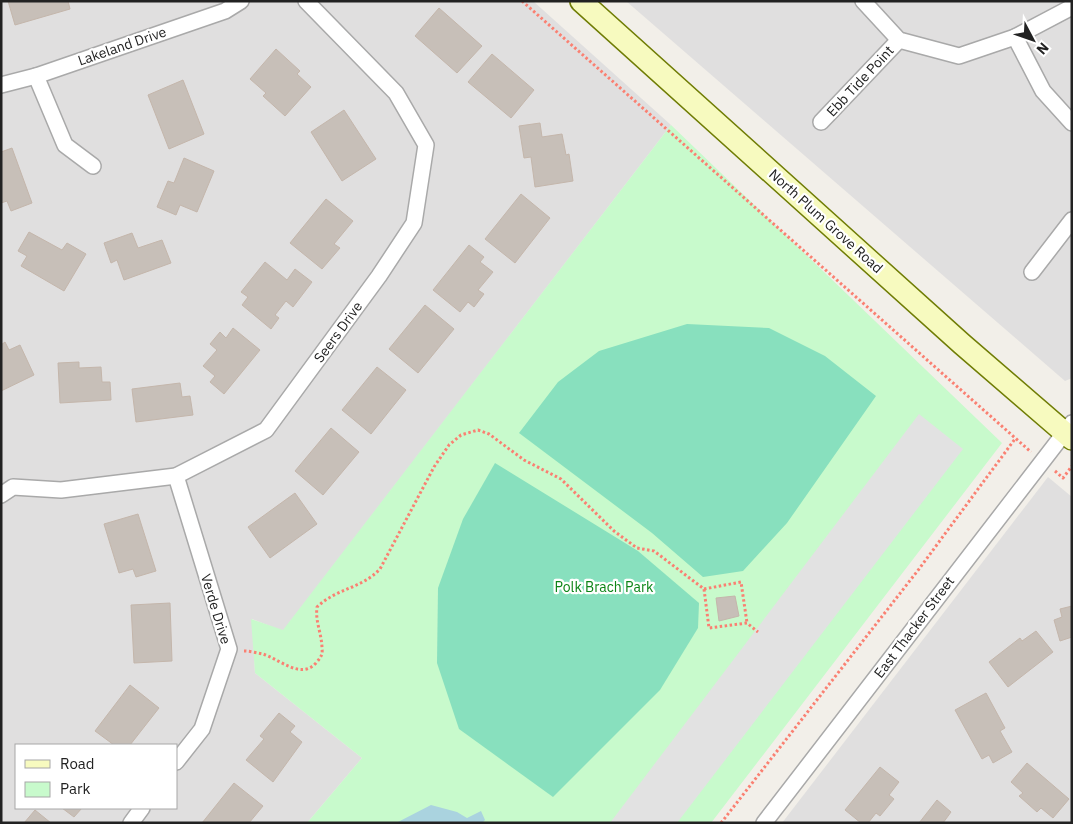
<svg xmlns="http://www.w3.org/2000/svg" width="1073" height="824" viewBox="0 0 1073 824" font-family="'IBM Plex Sans',sans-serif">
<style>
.residential{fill:#e0dfdf;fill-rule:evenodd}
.park{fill:#c8facc}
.pitch{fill:#88e0be}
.parking{fill:#e2e2e2}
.water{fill:#aad3df}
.building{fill:#c7bfb8;stroke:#c4b6ab}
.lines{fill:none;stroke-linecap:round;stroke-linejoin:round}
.street-casing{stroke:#a9a9a9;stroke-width:18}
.secondary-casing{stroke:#707d05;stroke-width:24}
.path{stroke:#fa8072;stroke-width:3;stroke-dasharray:2.5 2.5;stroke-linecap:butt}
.street{stroke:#fff;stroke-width:15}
.secondary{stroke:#f7fabf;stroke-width:21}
.labels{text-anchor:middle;stroke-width:4.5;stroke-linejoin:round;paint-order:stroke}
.street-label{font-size:14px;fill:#222;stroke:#fff}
.park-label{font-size:14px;fill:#0c8416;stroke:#fff}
</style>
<rect width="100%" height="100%" fill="#f2efe9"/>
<g class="residential">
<path d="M 1,1 L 533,1 L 671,125 L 283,631 L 252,619 L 255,673 L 362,758 L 307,823 L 1,823 ZM 16,745 L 176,745 L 176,808 L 16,808 Z"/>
<polygon points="626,1 1072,1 1072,378 1065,381"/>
<polygon points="1048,477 1072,497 1072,823 782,823"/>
</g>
<polygon class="park" points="671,125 1002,443 711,823 307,823 362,758 255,673 251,619 283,630"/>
<g class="pitch">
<polygon points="687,324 769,328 825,356 876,396 787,523 743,571 703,577 652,533 519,433 558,382 599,351"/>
<polygon points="495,463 638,551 699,603 698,628 660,690 553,797 459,729 437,663 438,588 463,519"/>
</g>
<polygon class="parking" points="919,414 963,449 677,823 610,823"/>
<polygon class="water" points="431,805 457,812 467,818 481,811 485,820 482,823 396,823"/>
<g class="building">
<polygon points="8,1 68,1 70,9 15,25"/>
<polygon points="439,8 482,46 457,73 415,36"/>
<polygon points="276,49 300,71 297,74 311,87 285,116 263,96 266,93 250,79"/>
<polygon points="492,54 534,90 511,118 468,82"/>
<polygon points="183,80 204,134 169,149 148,95"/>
<polygon points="344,110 376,159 342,181 311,132"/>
<polygon points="540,123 542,137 562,134 566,155 569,154 573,181 535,187 531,157 524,158 519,126"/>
<polygon points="12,148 32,203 11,211 7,201 1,203 1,152"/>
<polygon points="184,158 214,171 197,212 180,205 176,215 157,207 168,181 174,183"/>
<polygon points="521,194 550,218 515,263 485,239"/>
<polygon points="326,199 353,221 334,244 340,248 322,269 290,243"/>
<polygon points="29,232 62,250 67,243 86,254 64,291 21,266 27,256 18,251"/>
<polygon points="132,233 138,248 162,240 171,263 124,280 117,260 111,263 104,243"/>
<polygon points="469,245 484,257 480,262 493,272 478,290 484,294 474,307 468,302 460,312 433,290"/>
<polygon points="265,262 287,280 295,269 312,282 293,307 286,301 275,315 279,318 271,329 242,305 248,297 241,292"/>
<polygon points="425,305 454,329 418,373 389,349"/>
<polygon points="233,328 260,350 224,394 210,382 215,376 203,366 217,350 210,344 220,332 226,338"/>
<polygon points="5,342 9,350 20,345 34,375 1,391 1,345"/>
<polygon points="79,362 79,368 101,367 102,382 110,382 111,400 60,403 58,363"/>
<polygon points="377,367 406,390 371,434 342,410"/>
<polygon points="180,383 182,397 190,396 193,415 136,422 132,389"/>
<polygon points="331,428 359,452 323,495 295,471"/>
<polygon points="295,493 317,524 270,558 248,527"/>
<polygon points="138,514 156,571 136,577 133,569 119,573 104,524"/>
<polygon points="735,596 739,616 719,621 716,598"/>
<polygon points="170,603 172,661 134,663 131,605"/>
<polygon points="1072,606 1072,637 1060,641 1054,620 1062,617 1060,609"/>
<polygon points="1036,631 1053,652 1008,687 989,662 1020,638 1022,641"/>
<polygon points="130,685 159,708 130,745 114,745 95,731"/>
<polygon points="986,693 1005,728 1000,731 1012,752 993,763 989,755 982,759 955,710"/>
<polygon points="279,713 295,726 290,732 302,742 273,782 246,760 264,739 260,736"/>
<polygon points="1027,763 1069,799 1053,818 1041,808 1037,812 1019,796 1023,793 1011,782"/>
<polygon points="880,767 899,782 889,795 894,799 880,816 876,813 868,823 861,823 845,810"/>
<polygon points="234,783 263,806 249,823 202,823"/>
<polygon points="937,800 951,812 943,823 919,823"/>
<polygon points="62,808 82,808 74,817"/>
<polygon points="35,810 51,823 24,823"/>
</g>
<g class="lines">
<g class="street-casing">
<g id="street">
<polyline points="863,1 899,40 959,56 1015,37 1072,7"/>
<polyline points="1015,37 1043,91 1072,123"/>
<polyline points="36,76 65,145 93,166"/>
<polyline points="1,85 36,76 225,11 241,1"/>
<polyline points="821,122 899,40"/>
<polyline points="1032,272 1072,220"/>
<polyline points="176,476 229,649 202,729 176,762"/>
<polyline points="1,495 13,487 61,490 176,476 266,430 379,276 414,223 426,145 396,93 306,1"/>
<polyline points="131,823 142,808"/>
<polyline points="764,823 1072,423"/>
</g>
</g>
<g class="secondary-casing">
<polyline id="secondary" points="581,1 962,344 1072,439"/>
</g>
<g class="path">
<polyline points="522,1 1031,452"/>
<polyline points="1055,471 1063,478 1072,466"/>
<polyline points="704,589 741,582 747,623"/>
<path d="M 244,651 C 250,651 257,653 263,654 C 279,659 301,680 316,663 C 320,658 323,655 322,649 C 322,634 315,622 317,607 C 337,588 361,589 380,569 L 434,467 L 449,445 L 461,435 L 478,430 L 489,434 L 524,460 L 561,479 L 614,531 L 637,548 L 654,551 L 704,589 L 709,628 L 747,623 L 758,632"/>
<polyline points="721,823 919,569 1015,439"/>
</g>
<use href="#street" class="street"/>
<use href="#secondary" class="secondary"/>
</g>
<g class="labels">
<g class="street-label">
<text transform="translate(122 46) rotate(-19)" y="5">Lakeland Drive</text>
<text transform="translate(860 81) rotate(-47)" y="5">Ebb Tide Point</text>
<text transform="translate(826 221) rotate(42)" y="5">North Plum Grove Road</text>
<text transform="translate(338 332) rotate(-54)" y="5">Seers Drive</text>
<text transform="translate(216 609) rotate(73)" y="5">Verde Drive</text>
<text transform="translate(914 627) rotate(-53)" y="5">East Thacker Street</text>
</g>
<g class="park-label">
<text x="604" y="592">Polk Brach Park</text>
</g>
</g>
<rect width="1073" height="824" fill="none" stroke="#222222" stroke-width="5"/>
<rect x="15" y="744" width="162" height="65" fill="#ffffff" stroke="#a7a7a7"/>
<rect x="25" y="760" width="25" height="8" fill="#f7fabf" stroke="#a7a7a7"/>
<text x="60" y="769" font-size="15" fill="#222222">Road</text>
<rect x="25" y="782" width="25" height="15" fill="#c8facc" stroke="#a7a7a7"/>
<text x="60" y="794" font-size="15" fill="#222222">Park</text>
<g transform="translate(1033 40) rotate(131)" stroke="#ffffff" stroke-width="4" paint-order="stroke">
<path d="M0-4L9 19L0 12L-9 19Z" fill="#222222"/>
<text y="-8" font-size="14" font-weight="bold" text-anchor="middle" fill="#222222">N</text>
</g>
</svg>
